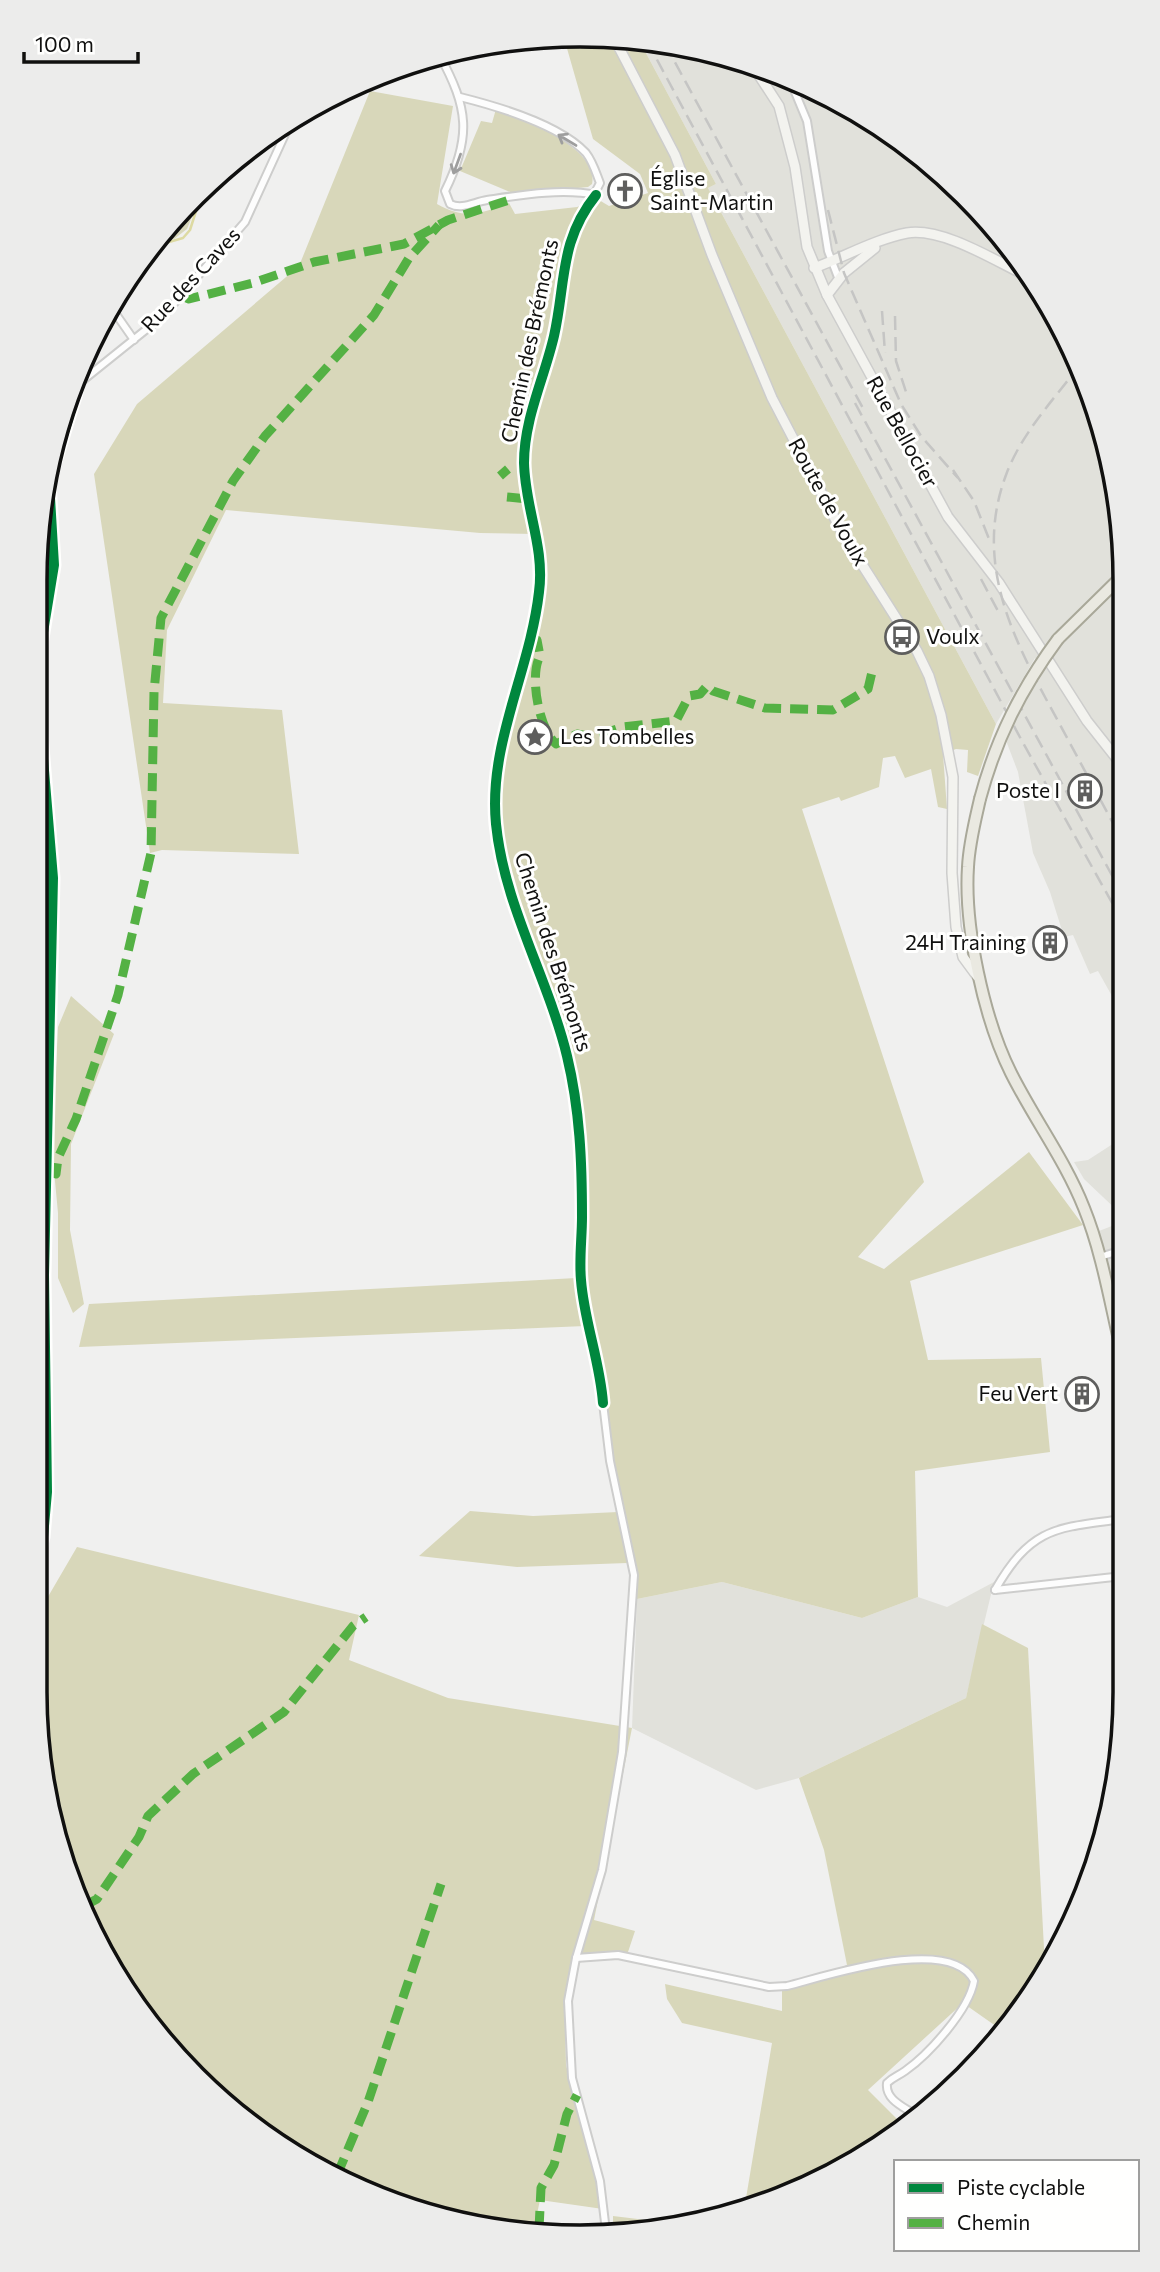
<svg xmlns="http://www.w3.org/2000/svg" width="1160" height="2272" viewBox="0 0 1160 2272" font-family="Commissioner,sans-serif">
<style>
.built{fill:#e1e1db}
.green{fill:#d8d7ba}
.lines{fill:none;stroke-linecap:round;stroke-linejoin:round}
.stream{stroke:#dddaa2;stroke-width:2.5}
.street-casing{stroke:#cdcdcc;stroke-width:10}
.secondary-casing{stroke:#cdcdcc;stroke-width:12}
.primary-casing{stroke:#a9a899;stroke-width:14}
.street{stroke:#fdfdfd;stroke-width:6}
.secondary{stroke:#f3f3ef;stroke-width:9}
.primary{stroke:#eae9e1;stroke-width:10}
.rail{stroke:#c5c5c4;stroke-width:2.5;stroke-dasharray:14 7;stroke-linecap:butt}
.primary-bridge-casing{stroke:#a9a899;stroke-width:14;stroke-linecap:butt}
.primary-bridge{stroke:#eae9e1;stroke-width:10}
.quiet{stroke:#54b144;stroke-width:9;stroke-dasharray:18 9;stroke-linecap:butt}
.cycleway-casing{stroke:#fffffe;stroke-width:15}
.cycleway{stroke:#00873e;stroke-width:10}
.oneway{stroke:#9e9e9e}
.labels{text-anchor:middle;stroke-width:6;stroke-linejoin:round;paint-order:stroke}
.poi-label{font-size:21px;fill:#10100f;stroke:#fffffe;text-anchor:start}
.street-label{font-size:21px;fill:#10100f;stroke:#fffffe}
.rim{fill:none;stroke:#10100f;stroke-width:3.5}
</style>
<rect width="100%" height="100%" fill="#f0f0ef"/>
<g class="built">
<polygon points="639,40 721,53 821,91 939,170 1013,249 1083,371 1120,508 1122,1014 1098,971 1090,974 1073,935 1064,937 1050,892 1033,853 1018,772 1005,738 1042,673 1035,658 996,724 708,188 716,184"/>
<polygon points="1122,1138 1122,1215 1084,1179 1074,1162 1088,1160"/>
<polygon points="1122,1222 1123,1326 1099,1231"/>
<polygon points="722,1582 862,1618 918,1597 947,1607 994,1582 966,1698 799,1778 756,1790 632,1728 637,1599"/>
</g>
<g class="green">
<path d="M 615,36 L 639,40 L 716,184 L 708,188 L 996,724 L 978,776 L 967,772 L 968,750 L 956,749 L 943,754 L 947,809 L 938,807 L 931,769 L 905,778 L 895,756 L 883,758 L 879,787 L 841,801 L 839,797 L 802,809 L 924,1182 L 858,1257 L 884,1269 L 1029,1152 L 1083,1225 L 910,1281 L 928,1360 L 1041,1358 L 1050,1452 L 915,1471 L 918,1597 L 862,1618 L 722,1582 L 637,1599 L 627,1563 L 517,1567 L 419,1556 L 470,1511 L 533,1516 L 618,1512 L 585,1326 L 79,1347 L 89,1304 L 576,1278 C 577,1192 578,1114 556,1031 C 539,963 496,900 492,830 C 491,809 488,787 491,766 C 503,688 547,615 534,534 L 480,533 L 226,510 L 167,630 L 163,703 L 282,710 L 299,854 L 162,850 L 150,853 L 94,474 L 137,404 L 299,266 L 370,91 L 453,106 L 437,204 C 466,220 479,214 509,203 L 515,214 L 577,207 L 599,200 L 609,206 L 648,193 L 640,174 L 593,139 L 564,38 Z"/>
<path d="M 496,109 C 523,119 600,148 592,184 L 588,187 L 515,194 L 460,171 L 481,121 L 492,123 Z"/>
<polygon points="193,199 196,207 187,229 174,239 162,233"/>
<polygon points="71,996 114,1034 71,1144 70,1230 84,1304 73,1313 58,1278 58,1213 52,1149 58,1027"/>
<polygon points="77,1547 359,1615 349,1660 448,1698 632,1728 594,1920 635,1931 627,1955 573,1954 565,2010 566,2065 603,2209 540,2200 534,2228 473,2226 307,2164 220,2101 148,2024 64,1868 35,1692 35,1619"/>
<polygon points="982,1624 1028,1648 1045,1967 1000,2029 963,2003 868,2090 901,2123 821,2181 745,2204 772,2043 682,2023 667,1999 665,1984 782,2011 782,1990 847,1965 824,1850 799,1778 966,1698"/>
<polygon points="613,2216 679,2224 651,2232 613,2231"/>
</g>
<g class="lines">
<g class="stream">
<polyline points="148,248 183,238 190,230 203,189"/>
<polyline points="44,1149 45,899"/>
<polyline points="37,1530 43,1493 43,1412"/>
<polyline points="35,1545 36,1542"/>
</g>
<g class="street-casing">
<g id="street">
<path d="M 440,56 C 468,108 472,136 445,191 L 450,204 C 462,210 474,202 487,200 C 521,195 562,188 596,195"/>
<polyline points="790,80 807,121 828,251 839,280"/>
<path d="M 460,97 C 496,106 560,125 586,153 C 593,162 596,173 600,183 L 569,243 L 554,334 L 525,441 L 526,496 L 541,551 L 540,592 L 531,638 L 495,772 L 494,800 L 500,854 L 509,888 L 556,1013 L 574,1088 L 581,1154 L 581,1283 L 598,1362 L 610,1461 L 634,1575 L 622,1752 L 602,1870 L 576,1958 L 568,2001 L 572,2078 L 600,2181 L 606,2231"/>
<polyline points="111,307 134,340"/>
<polyline points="77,385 163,316 245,222 292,119"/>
<polyline points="36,550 54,550"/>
<polyline points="1100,1257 1122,1250"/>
<polyline points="35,1568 43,1537 47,1492 44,1275 53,878 36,675 54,565 49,481 77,385"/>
<path d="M 995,1590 C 1032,1526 1056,1528 1123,1519"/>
<polyline points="995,1590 1123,1576"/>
<path d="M 576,1958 L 618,1955 L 769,1987 L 787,1986 C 827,1976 951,1934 974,1981 C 969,2010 929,2054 905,2071 C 898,2076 893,2077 887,2083 C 885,2099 902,2106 914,2114"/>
</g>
</g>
<g class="secondary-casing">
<g id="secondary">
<polyline points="613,36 675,155 712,255 772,398 844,536 917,651 929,676 941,715 953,777 952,873 956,927 963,957 977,976"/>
<polyline points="753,66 779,106 795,167 807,247 827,295 948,517 999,583 1087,721 1121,764"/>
<path d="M 814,268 C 844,257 876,239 907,233 C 943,227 997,262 1029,277"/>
<polyline points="827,295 844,273 875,248"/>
</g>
</g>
<g class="primary-casing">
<g id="primary">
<polyline points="1058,639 1120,578"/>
<path d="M 980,799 C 975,821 969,844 968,867 C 964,927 984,1019 1011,1073 C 1034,1119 1065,1160 1084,1208 C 1103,1255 1111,1308 1123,1357"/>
</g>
</g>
<use href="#street" class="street"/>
<use href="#secondary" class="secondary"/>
<use href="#primary" class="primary"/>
<g class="rail">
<polyline points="647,41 1022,741 1121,919"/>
<polyline points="665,44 864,410"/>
<polyline points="828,210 844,273 901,404 921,436 958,478"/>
<polyline points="882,311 885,353"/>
<polyline points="895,316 896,361 906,392"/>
<path d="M 1080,365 C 1054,399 1021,434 1006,475 C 972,566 1016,644 1058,721 C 1079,760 1100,799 1121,838"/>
<polyline points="855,403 1121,892"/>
<polyline points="953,470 974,501 991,544"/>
<polyline points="981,579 999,613"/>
</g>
<g class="primary-bridge-casing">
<path id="primary-bridge" d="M 980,799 C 996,739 1021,689 1058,639"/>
</g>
<use href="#primary-bridge" class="primary-bridge"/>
<g class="quiet">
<polyline points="182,296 189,299 253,283 314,262 404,244 448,220 512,199"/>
<polyline points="500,476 508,469"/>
<polyline points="507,497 527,499"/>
<path d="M 531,638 L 537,640 L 540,656 C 529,676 539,729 556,744 L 577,734 L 593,737 L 623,727 L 676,721 L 689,696 L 700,694 L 707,686 L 713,691 L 765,708 L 833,710 L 868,689 L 872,672"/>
<polyline points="49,1172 56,1174 58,1158 76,1119 118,995 151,853 154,692 161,618 233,481 265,436 374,315 409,258 439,225"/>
<polyline points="84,1906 97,1899 139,1837 148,1816 193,1774 284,1712 353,1626 366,1617"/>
<polyline points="337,2175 368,2102 441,1884"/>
<polyline points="539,2229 541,2188 554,2165 567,2114 577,2095"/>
</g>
<g class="cycleway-casing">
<g id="cycleway">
<path d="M 596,195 C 559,241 566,283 554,336 C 544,379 524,419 524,463 C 525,508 545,547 539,592 C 530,671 488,744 496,824 C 504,905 548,978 567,1056 C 580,1110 582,1162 582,1217 C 582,1238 579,1259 581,1280 C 584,1321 600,1361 603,1403"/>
<polyline points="35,1568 43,1537 47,1492 44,1275 53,878 36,675 54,565 49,481 76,393 77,385 74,385"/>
</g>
</g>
<use href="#cycleway" class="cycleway"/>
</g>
<defs><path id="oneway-shaft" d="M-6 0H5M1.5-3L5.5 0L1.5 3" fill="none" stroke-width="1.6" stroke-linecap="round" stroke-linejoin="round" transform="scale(1.75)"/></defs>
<g class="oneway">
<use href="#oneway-shaft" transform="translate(567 140) rotate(-149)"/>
<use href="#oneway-shaft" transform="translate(457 164) rotate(110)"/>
</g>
<defs>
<g id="church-ring" transform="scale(1.75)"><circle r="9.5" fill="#fffffe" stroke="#5e5e5d" stroke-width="1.5"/><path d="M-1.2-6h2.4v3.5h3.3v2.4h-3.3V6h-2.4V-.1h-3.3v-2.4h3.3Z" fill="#5e5e5d"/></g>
<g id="bus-ring" transform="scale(1.75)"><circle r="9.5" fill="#fffffe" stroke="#5e5e5d" stroke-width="1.5"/><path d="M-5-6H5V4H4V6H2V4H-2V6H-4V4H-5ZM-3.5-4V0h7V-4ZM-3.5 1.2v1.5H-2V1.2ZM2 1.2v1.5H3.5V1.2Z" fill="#5e5e5d"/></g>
<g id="sight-ring" transform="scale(1.75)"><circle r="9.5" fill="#fffffe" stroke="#5e5e5d" stroke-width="1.5"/><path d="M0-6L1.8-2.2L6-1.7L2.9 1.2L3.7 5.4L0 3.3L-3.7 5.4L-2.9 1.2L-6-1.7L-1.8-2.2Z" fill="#5e5e5d"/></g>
<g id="building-ring" transform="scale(1.75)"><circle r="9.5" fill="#fffffe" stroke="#5e5e5d" stroke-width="1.5"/><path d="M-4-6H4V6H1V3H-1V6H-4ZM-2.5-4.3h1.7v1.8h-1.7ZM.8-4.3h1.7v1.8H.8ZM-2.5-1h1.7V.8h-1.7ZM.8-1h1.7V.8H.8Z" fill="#5e5e5d"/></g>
</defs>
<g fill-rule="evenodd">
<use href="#church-ring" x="625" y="191"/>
<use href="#bus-ring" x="902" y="637"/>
<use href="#sight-ring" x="535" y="737"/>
<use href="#building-ring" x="1085" y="791"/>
<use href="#building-ring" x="1050" y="943"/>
<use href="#building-ring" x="1082" y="1394"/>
</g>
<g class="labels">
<g class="poi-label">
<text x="650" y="186">Église<tspan x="650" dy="24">Saint-Martin</tspan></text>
<text x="926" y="644">Voulx</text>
<text x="560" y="744">Les Tombelles</text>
<text x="1060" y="798" text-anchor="end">Poste I</text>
<text x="1026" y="950" text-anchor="end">24H Training</text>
<text x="1058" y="1401" text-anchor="end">Feu Vert</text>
</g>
<g class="street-label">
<text transform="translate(191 280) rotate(-47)" y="7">Rue des Caves</text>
<text transform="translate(530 341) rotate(-78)" y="7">Chemin des Brémonts</text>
<text transform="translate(902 432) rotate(61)" y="7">Rue Bellocier</text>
<text transform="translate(828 502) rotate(61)" y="7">Route de Voulx</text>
<text transform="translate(553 952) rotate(72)" y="7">Chemin des Brémonts</text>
</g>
</g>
<path d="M0 0H1160V2272H0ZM580 47H580A533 533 0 0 1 1113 580V1692A533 533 0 0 1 580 2225H580A533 533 0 0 1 47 1692V580A533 533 0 0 1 580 47Z" fill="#ececeb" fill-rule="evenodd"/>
<path class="rim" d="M580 47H580A533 533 0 0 1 1113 580V1692A533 533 0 0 1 580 2225H580A533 533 0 0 1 47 1692V580A533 533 0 0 1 580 47Z"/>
<rect x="894" y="2160" width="245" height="91" fill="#fffffe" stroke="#9f9f9e" stroke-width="2"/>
<rect x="908" y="2183" width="35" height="10" fill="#00873e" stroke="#9f9f9e" stroke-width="2"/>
<text x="957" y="2195" font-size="21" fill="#10100f">Piste cyclable</text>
<rect x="908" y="2218" width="35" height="10" fill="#54b144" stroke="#9f9f9e" stroke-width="2"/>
<text x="957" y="2230" font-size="21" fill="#10100f">Chemin</text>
<path d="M24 52v10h114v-10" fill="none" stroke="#10100f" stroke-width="3.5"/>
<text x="35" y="52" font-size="21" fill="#10100f" stroke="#fffffe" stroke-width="5" paint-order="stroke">100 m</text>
</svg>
